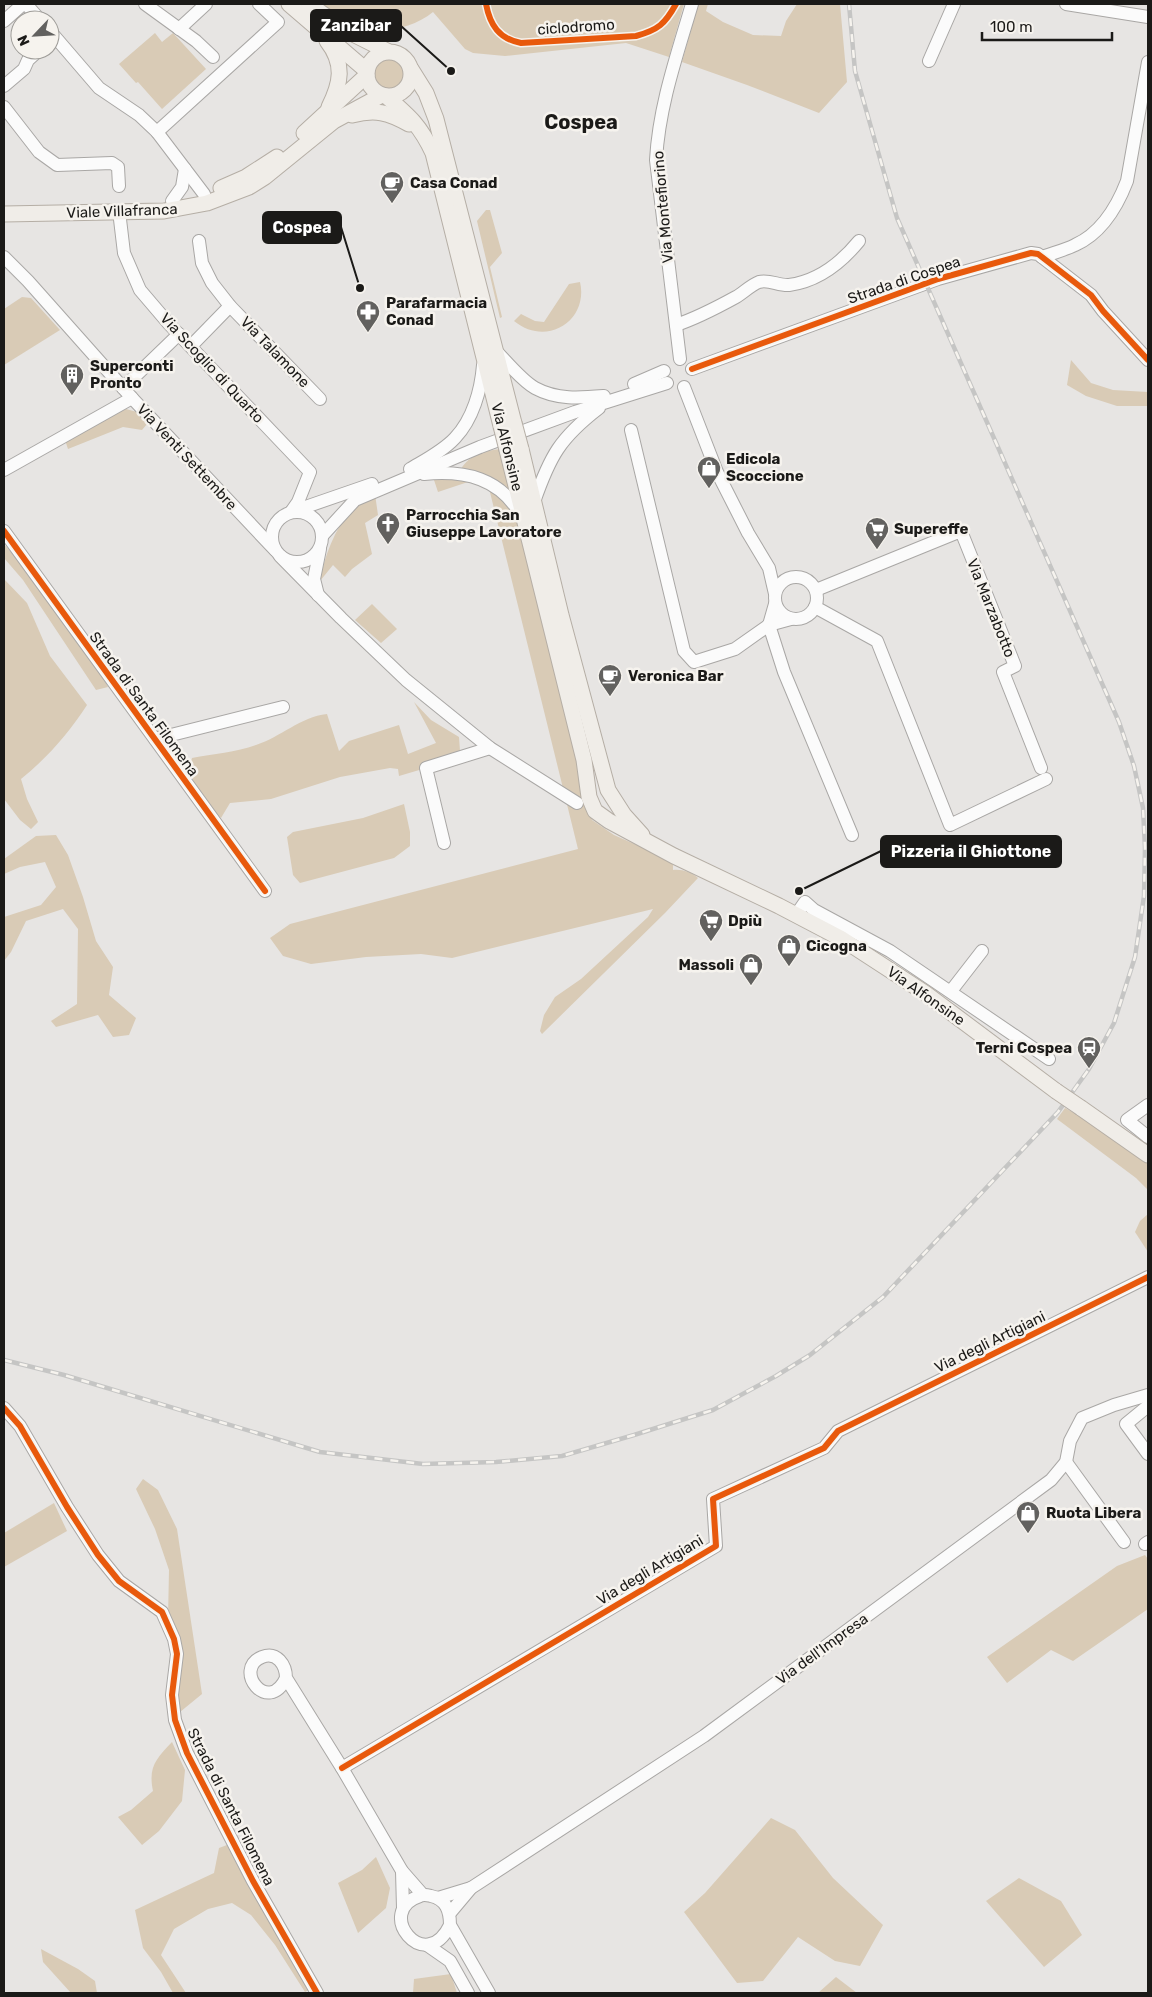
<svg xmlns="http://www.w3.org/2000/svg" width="1152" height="1997" viewBox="0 0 1152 1997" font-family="Rubik,sans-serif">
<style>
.green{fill:#d9cbb6}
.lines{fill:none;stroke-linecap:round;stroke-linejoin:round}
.minor-casing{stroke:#a9a7a5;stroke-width:14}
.major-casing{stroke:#b5aea5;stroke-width:17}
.minor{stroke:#fbfbfb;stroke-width:12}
.major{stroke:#f0ede8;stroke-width:15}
.rail-casing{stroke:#c5c5c4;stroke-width:4.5}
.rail{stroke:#f6f3ee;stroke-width:2.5;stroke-dasharray:8;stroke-linecap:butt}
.major-bridge-casing{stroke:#b5aea5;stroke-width:17;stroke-linecap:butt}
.major-bridge{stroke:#f0ede8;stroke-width:15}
.cycleway-casing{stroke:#f6f3ee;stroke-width:9}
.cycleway{stroke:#e8590c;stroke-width:6}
.labels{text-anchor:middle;stroke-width:5;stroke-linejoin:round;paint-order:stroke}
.street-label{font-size:15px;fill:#1b1a18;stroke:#f6f3ee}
.poi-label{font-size:15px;font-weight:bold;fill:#1b1a18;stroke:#f6f3ee;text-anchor:start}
.district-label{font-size:20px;font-weight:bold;fill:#1b1a18;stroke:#f6f3ee}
.leader{fill:none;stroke:#1b1a18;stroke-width:2}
.callout-dot{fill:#1b1a18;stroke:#f6f3ee;stroke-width:2}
.callout{fill:#1b1a18;stroke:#1b1a18;stroke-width:2}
.callout-label{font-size:16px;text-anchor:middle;font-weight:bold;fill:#fff}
</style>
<rect width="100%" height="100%" fill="#e7e5e3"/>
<g class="green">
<path d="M 319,4 L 684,4 L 669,57 L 626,43 L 505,56 L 473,53 L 465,49 L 433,12 C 411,30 377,35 352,25 C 340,20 329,12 319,4 Z"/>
<polygon points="698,4 708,4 706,11 723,22 753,35 781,36 786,21 797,4 840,4 847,82 819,113 747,85 682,62"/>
<polygon points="155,33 162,42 173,33 206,69 162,109 138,82 136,83 119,64"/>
<circle cx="388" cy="74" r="16"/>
<polygon points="486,210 490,210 502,253 490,267 502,317 500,318 477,221"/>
<path d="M 580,282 C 589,320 547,348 514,321 L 521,314 L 535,321 L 544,322 L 569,284 Z"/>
<polygon points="22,297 31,298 60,330 4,365 4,309"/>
<polygon points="1071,360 1091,383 1113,390 1148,392 1148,406 1117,406 1086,396 1067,385"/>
<polygon points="126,409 137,412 147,424 142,430 123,427 68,449 65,440"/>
<path d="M 502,449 L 546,615 L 586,804 L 592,820 L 614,835 L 668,859 L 673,865 L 673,870 C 682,869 691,872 698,878 L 665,913 L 542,1034 L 540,1031 L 544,1015 L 555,997 L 581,979 L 648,917 L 653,909 L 452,958 L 421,954 L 366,957 L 311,964 L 283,956 L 270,938 L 290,924 L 578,849 L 486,476 L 438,492 L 431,471 L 461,469 C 469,455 487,450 502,449 Z"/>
<path d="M 375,494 L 378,515 L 365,523 L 372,554 L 352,569 L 345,577 L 333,565 L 320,581 C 324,557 335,528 352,509 C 358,503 368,498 375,494 Z"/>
<polygon points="4,544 23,566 98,666 108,687 96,690 23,580 4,558"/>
<path d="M 4,579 L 27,603 L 50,656 L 87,705 C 69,733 47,758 21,779 L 27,799 L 38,822 L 31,829 L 20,820 L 4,799 Z"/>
<polygon points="372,604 397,629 381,643 355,620"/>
<path d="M 414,702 L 431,720 L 459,737 L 460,751 L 426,768 L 399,776 L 398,769 L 390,768 L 340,777 L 271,799 L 230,803 L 221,818 L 201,799 L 189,770 L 192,758 C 213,754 236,752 256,745 C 281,737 300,717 327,714 L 339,751 L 349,741 L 399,725 L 408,754 L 436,743 Z"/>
<polygon points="404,804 410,832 410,846 394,858 300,883 293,875 287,837 293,832 363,818"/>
<polygon points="56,835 68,855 83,897 96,941 113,967 109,995 136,1018 129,1035 113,1037 98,1015 56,1027 51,1021 77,1004 78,929 63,909 26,921 11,952 4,961 4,917 41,905 56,887 45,862 20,867 4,874 4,859 36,836"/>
<polygon points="1065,1108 1087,1120 1148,1163 1148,1190 1136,1178 1057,1119"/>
<polygon points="1148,1214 1148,1252 1135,1232 1140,1221"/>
<polygon points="143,1479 158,1490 177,1529 202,1694 180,1712 168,1618 169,1570 155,1529 136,1489"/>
<polygon points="54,1503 67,1531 4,1567 4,1533"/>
<polygon points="1145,1555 1148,1559 1148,1609 1073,1661 1051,1650 1007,1683 987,1657 1117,1566"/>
<path d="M 172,1742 L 185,1770 L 182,1801 L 159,1831 L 142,1845 L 118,1817 L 131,1810 L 153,1791 C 148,1767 156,1759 172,1742 Z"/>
<polygon points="771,1818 795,1830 833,1878 883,1925 860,1966 835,1961 798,1937 763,1981 737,1983 684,1912 705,1893"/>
<polygon points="227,1845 243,1876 263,1903 315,1987 305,1992 275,1945 251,1915 232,1903 208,1909 174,1929 161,1955 186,1993 173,1993 161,1972 143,1948 135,1910 214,1873 219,1848"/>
<polygon points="376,1857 390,1888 386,1908 358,1933 338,1883 362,1870"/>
<polygon points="1019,1878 1061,1901 1082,1935 1044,1967 986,1901"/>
<polygon points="41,1949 78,1969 95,1981 97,1993 71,1993 43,1962"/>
<polygon points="451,1974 457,1993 413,1993 414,1979"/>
<polygon points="836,1977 857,1993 818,1993"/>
</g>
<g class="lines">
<g class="minor-casing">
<g id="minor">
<polyline points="26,4 40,20"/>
<polyline points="145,4 196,41 213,57"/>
<polyline points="1066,4 1148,17"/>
<polyline points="4,21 23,4"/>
<polyline points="179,29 206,4"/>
<polyline points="50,31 99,88 139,115 157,132 204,194"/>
<polyline points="929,61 954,4"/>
<polyline points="4,86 24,69 28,60 39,50"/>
<polyline points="4,107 39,152 57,165 112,163 118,167 119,186"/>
<polyline points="157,132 278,22 259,4"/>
<polyline points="172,201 182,187 185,169"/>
<polyline points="119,211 124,253 140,290 169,324 310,472 298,502 291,512"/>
<polyline points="199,241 202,263 212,283 230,306 320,399"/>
<polyline points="4,257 28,281 132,398 275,550"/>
<path d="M 1042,257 C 1053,253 1065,250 1075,245 C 1102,233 1117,207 1127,181 L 1148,62"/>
<path d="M 676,325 C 697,318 716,308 736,297 C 743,293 751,285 759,282 C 769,279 779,286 789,285 C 819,281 841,263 859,241"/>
<polyline points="191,346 230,306"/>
<path d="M 495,350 C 506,361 522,381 535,388 C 557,400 580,398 604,396"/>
<path d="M 680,359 L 656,160 C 659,106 677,55 692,4"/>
<polyline points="692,369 938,279 1031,253 1038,254 1091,295 1103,311 1148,360"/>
<polyline points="634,384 664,371"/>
<polyline points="684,387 717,472 748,533 769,568 775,594"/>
<polyline points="123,388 179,334"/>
<polyline points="631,430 684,651 694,662 735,649 769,625 791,619"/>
<path d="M 410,469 C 425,460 443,451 455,438 C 473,419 481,390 483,365"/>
<polyline points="4,470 132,398"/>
<path d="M 424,474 C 465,470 501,478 522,517"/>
<path d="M 534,502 C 550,456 560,438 599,408"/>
<circle cx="297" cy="537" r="25"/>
<polyline points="291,512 372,484"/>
<polyline points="4,531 265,891"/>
<polyline points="322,536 355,500 480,447 575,412 667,383"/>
<polyline points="280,556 341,618 406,680 490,748 577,803"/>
<circle cx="796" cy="598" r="21"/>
<polyline points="816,590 961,531 1015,666 1003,672 1041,768"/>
<polyline points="318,595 314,579 320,549"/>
<polyline points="775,604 769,625 784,672 852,835"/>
<polyline points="815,607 877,641 950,825 1046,779"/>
<polyline points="155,739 283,707"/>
<polyline points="444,843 426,768 490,748"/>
<polyline points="796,915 805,902 814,910 890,951 1049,1059"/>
<polyline points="951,991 982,951"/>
<polyline points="1148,1105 1127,1120 1148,1137"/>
<polyline points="1148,1406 1126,1424 1148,1454"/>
<polyline points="4,1408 20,1426 67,1507 98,1555 119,1581 162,1612 174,1639 177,1654 172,1695 175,1720 187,1753 253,1881 317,1993"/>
<polyline points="1066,1462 1124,1542"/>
<polyline points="1145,1544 1148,1542"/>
<path d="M 286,1678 C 268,1716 232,1669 262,1657 C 277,1651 286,1665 286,1678 L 342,1768 L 402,1871 L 423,1895"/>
<polyline points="342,1768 716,1546 713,1499 824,1448 838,1431 1148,1277"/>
<polyline points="402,1871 403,1908"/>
<polyline points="438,1898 471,1888"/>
<polyline points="450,1913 471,1888 704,1736 1051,1480 1066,1462 1070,1441 1082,1418 1114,1405 1148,1395"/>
<path d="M 450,1925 C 425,1977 373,1911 420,1896 C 424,1894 427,1895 431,1896 C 446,1899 450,1911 450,1925 L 489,1993"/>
<polyline points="427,1945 450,1961 468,1993"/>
</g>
</g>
<g class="major-casing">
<g id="major">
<polyline points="289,4 367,71"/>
<polyline points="309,4 345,30 387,51"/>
<path d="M 327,41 C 345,64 341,83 329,107"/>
<circle cx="389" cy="74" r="22"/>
<polyline points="411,69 426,93 436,119 514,423"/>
<path d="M 386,96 C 409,116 420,125 433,153 L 501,426"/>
<path d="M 352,115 C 375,109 388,112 409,124"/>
<polyline points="304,133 367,75"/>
<polyline points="221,188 246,177 277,157"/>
<polyline points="4,214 164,211 207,203 249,187 265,177 334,121 382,95"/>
<polyline points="521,449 561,615 608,790 624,815 642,835"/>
<polyline points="507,450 584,760 589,797 595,811 609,821 674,856 779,906 842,939 925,993 1056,1091"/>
<polyline points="1081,1108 1148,1155"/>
</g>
</g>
<use href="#minor" class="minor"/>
<use href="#major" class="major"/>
<g class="rail-casing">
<polyline id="rail" points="4,1360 64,1375 320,1452 423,1464 496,1462 562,1456 634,1435 713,1410 776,1376 810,1355 883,1297 1058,1112 1089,1069 1114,1023 1135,957 1144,896 1145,848 1143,808 1134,766 1119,722 897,218 855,71 849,4"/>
</g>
<use href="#rail" class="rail"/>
<g class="major-bridge-casing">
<g id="major-bridge">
<polyline points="514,423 521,449"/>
<polyline points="501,426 507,450"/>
<polyline points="1056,1091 1081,1108"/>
</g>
</g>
<use href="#major-bridge" class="major-bridge"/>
<g class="cycleway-casing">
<g id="cycleway">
<path d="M 486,4 C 490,25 499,39 521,43 L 636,36 C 658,30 665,24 676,4"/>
<polyline points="692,369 938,279 1031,253 1038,254 1091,295 1103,311 1148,360"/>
<polyline points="4,531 265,891"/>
<polyline points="4,1408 20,1426 67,1507 98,1555 119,1581 162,1612 174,1639 177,1654 172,1695 175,1720 187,1753 253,1881 317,1993"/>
<polyline points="342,1768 716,1546 713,1499 824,1448 838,1431 1148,1277"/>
</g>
</g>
<use href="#cycleway" class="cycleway"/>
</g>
<defs>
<g id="cafe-pin" transform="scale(1.25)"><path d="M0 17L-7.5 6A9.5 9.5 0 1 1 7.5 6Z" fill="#62615f" stroke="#f6f3ee"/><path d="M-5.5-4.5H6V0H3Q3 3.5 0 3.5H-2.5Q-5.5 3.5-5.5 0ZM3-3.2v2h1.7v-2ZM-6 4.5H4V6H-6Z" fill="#fff"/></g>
<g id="pharmacy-pin" transform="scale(1.25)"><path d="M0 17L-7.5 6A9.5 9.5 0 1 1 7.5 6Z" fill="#62615f" stroke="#f6f3ee"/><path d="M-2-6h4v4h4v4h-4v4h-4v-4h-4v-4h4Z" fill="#fff"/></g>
<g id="building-pin" transform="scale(1.25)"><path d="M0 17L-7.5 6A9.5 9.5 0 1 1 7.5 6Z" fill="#62615f" stroke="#f6f3ee"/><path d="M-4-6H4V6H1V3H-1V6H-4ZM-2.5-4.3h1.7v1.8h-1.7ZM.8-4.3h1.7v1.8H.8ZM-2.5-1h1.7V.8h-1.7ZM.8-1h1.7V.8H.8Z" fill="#fff"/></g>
<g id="shop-pin" transform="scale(1.25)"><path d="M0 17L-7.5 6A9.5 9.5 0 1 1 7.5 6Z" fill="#62615f" stroke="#f6f3ee"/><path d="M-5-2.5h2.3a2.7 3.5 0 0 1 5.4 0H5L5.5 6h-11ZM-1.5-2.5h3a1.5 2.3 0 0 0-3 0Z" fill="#fff"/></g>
<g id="church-pin" transform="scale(1.25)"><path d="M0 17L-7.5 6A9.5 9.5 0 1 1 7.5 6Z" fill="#62615f" stroke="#f6f3ee"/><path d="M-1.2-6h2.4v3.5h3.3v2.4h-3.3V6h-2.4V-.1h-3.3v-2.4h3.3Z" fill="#fff"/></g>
<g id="supermarket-pin" transform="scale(1.25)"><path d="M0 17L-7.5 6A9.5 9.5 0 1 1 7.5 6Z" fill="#62615f" stroke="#f6f3ee"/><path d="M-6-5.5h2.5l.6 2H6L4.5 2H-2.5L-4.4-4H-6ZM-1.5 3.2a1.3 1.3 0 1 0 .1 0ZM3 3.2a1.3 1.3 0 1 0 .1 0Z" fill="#fff"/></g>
<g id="station-pin" transform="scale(1.25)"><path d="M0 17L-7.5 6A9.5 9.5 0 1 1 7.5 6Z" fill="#62615f" stroke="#f6f3ee"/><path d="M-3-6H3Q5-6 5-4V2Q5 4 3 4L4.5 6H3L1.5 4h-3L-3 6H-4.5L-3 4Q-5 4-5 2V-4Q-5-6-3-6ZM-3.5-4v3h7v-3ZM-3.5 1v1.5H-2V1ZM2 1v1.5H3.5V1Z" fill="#fff"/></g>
</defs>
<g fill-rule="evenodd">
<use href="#cafe-pin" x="392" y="183"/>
<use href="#pharmacy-pin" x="368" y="312"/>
<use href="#building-pin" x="72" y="375"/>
<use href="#shop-pin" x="709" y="468"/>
<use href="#church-pin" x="388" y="524"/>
<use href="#supermarket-pin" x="877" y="529"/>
<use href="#cafe-pin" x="610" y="676"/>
<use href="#supermarket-pin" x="711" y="921"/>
<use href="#shop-pin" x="789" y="946"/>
<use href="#shop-pin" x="751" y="965"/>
<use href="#station-pin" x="1089" y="1048"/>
<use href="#shop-pin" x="1028" y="1513"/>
</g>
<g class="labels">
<g class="street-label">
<text transform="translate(576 27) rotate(-4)" y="5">ciclodromo</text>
<text transform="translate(663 207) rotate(-95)" y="5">Via Montefiorino</text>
<text transform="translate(122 211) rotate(-2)" y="5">Viale Villafranca</text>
<text transform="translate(904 280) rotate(-19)" y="5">Strada di Cospea</text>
<text transform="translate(275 352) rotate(46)" y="5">Via Talamone</text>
<text transform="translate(212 368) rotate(47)" y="5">Via Scoglio di Quarto</text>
<text transform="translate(507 447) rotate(76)" y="5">Via Alfonsine</text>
<text transform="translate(187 457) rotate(47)" y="5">Via Venti Settembre</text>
<text transform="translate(991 608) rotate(68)" y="5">Via Marzabotto</text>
<text transform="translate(144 704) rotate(54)" y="5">Strada di Santa Filomena</text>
<text transform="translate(926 996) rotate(35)" y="5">Via Alfonsine</text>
<text transform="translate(990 1342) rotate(-26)" y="5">Via degli Artigiani</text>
<text transform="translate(650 1570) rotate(-31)" y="5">Via degli Artigiani</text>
<text transform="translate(822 1649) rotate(-36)" y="5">Via dell'Impresa</text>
<text transform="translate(231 1807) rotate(63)" y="5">Strada di Santa Filomena</text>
</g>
<g class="poi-label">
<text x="410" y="188">Casa Conad</text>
<text x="386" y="308">Parafarmacia<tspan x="386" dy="17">Conad</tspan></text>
<text x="90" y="371">Superconti<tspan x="90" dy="17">Pronto</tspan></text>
<text x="726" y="464">Edicola<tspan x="726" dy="17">Scoccione</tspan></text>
<text x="406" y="520">Parrocchia San<tspan x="406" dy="17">Giuseppe Lavoratore</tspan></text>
<text x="894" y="534">Supereffe</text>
<text x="628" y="681">Veronica Bar</text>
<text x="728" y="926">Dpiù</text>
<text x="806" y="951">Cicogna</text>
<text x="734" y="970" text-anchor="end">Massoli</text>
<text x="1072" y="1053" text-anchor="end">Terni Cospea</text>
<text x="1046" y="1518">Ruota Libera</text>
</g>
<g class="district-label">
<text x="581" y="129">Cospea</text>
</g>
</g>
<path class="leader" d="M451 71L401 26M360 288L341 227M799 891L881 851"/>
<g class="callout-dot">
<circle cx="451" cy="71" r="5"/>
<circle cx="360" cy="288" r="5"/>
<circle cx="799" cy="891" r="5"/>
</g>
<g class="callout">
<rect x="311" y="10" width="90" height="31" rx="5"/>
<rect x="263" y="212" width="78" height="31" rx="5"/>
<rect x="881" y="836" width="180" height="31" rx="5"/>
</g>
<g class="callout-label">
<text x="356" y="31">Zanzibar</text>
<text x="302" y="233">Cospea</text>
<text x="971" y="857">Pizzeria il Ghiottone</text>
</g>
<rect width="1152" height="1997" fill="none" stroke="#1b1a18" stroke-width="10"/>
<g transform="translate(35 35) rotate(245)"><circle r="24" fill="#f6f3ee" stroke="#9e9c98"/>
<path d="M0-4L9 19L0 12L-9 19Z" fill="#62615f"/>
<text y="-8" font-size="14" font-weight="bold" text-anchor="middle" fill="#1b1a18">N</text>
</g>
<path d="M982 32v8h130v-8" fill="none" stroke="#1b1a18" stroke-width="2.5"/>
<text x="990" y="32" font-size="15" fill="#1b1a18" stroke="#f6f3ee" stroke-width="4" paint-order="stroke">100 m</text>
</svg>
